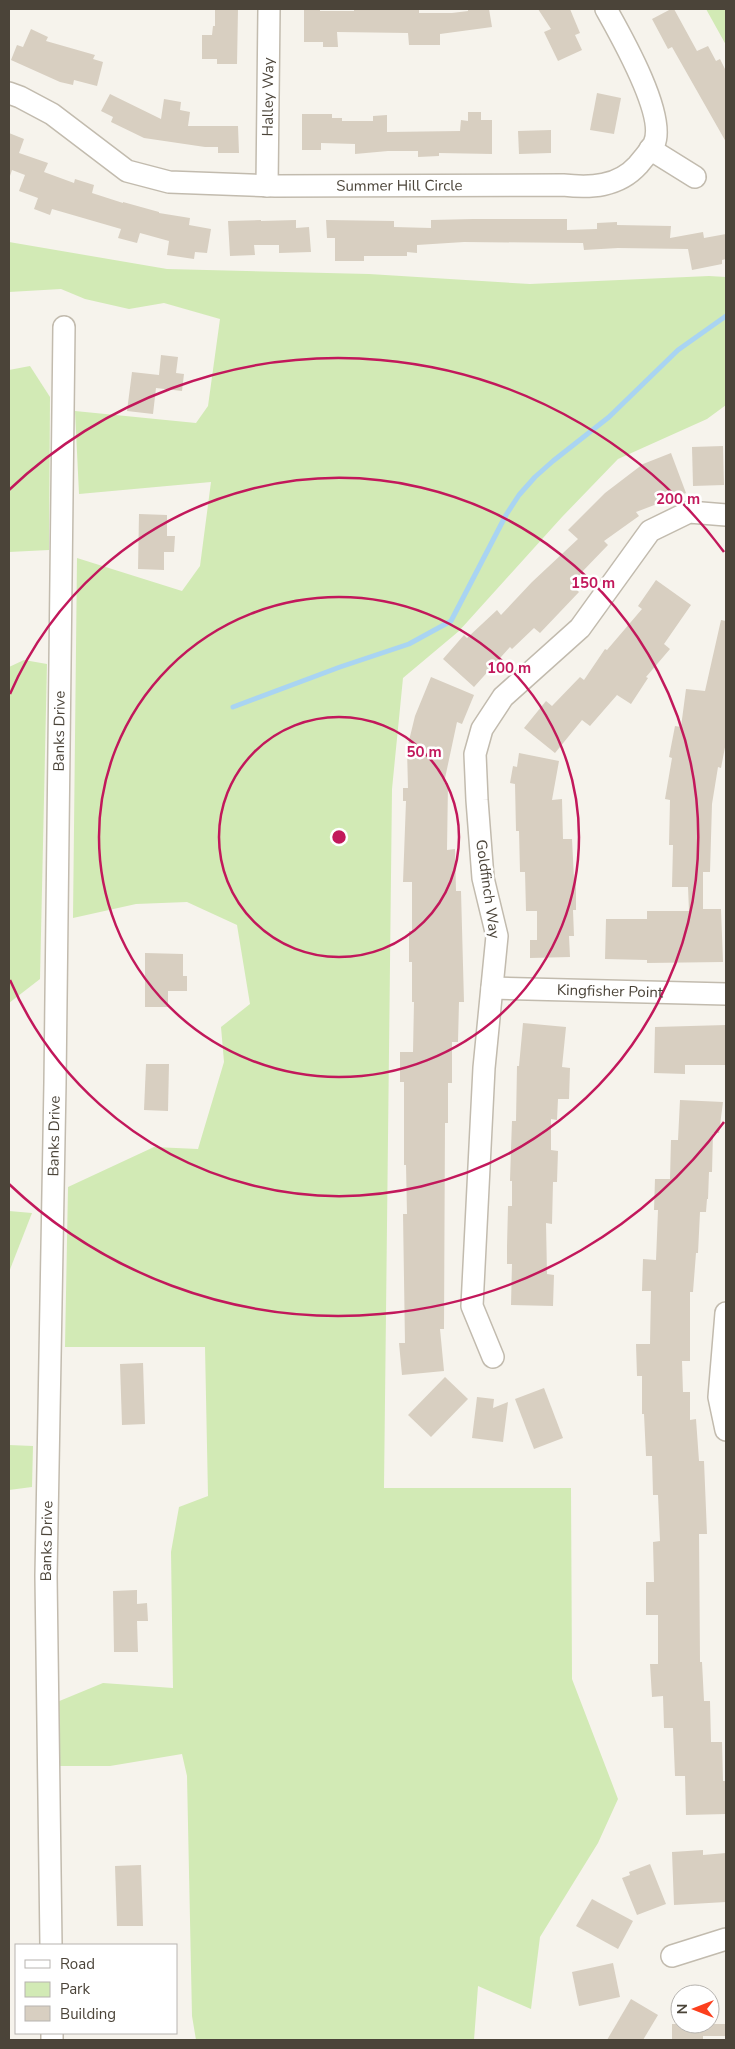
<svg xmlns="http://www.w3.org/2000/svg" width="735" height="2049" viewBox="0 0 735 2049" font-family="'Nunito Sans',sans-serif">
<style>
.green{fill:#d2eab5}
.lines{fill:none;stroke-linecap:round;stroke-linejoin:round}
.stream{stroke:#a9d4f2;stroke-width:5}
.building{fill:#d8cfc1}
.minor-casing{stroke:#c2bbae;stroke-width:24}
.minor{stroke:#fff;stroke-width:21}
.ring{fill:none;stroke:#c2185b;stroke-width:2.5}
.labels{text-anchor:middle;stroke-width:5;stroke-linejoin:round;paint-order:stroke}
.street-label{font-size:15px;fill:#4b4439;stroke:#fff}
.centre{fill:#c2185b;stroke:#fff;stroke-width:2.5}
.ring-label{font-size:15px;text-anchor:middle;font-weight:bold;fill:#c2185b;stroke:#fff;stroke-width:5;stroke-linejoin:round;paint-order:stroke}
</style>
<rect width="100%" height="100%" fill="#f6f3ec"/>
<g class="green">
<polygon points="706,9 726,9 726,46 726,45"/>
<polygon points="9,242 167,269 369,274 530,284 709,276 726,277 726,405 707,419 618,459 562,517 459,631 403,678 392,789 384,1488 571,1488 572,1679 618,1799 598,1843 540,1937 531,2009 478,1986 474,2040 196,2040 192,2016 187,1776 182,1754 110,1766 58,1766 57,1702 103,1683 173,1688 171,1552 179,1507 208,1496 205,1347 65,1347 68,1187 154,1147 198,1149 224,1062 221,1027 250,1004 237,925 187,902 136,904 73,918 77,558 182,591 200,566 211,482 79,494 75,411 196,423 208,406 220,319 164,303 129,309 85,299 61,289 9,292"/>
<polygon points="30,366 50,397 49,550 9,552 9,370"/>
<polygon points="24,660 47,664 40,979 9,1003 9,667"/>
<polygon points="9,1211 32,1213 9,1272"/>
<polygon points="9,1445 33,1446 32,1487 9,1490"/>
</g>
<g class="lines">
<polyline class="stream" points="233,707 340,667 409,644 451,621 506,515 519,495 535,477 553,461 609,417 678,350 726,316"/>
</g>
<g class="building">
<polygon points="215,9 238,9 237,64 217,64 217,59 202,59 202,35 212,35 213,26 215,26"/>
<polygon points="304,9 320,9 320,11 354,11 354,9 419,9 419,13 452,13 468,11 468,9 489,9 492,27 440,34 440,45 409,45 408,33 337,32 338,47 323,47 323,42 304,42"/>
<polygon points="538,9 570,9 580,33 575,35 582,50 558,61 544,32 551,29"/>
<polygon points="671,9 674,9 697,51 708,46 716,61 720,59 726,71 726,142 672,47 668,49 652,19"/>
<polygon points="31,29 48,37 46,41 95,55 93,59 103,62 97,86 74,80 73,85 60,82 11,60 17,45 23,47"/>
<polygon points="597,93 621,98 614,134 590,130"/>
<polygon points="110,94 161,119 164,99 181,102 180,110 190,112 188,126 238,126 239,153 218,153 218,147 205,147 144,138 111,122 113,117 101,111"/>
<polygon points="468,112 481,112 481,120 492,120 492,154 439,153 439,156 418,157 418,151 388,151 355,154 355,144 321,143 321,150 302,150 302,114 332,114 332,118 342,118 342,121 373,121 373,116 387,115 387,132 460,131 461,120 468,121"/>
<polygon points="551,130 551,153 519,154 518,131"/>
<polygon points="9,133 24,139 19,153 48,163 44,172 74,183 75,179 94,185 92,193 123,203 123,202 159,212 159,213 190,218 189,225 211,229 207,253 195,252 194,259 167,255 169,241 140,233 137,243 118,238 121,229 52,209 50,215 34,209 38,198 19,191 25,175 12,170 10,176 9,176"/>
<polygon points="473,219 567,219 567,230 597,229 597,223 617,222 617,225 671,226 670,238 703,232 704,238 726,234 726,259 722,260 722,264 692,270 688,249 618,248 584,250 583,243 464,242 417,245 417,253 407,252 407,256 364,256 364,261 335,261 335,238 327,238 326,220 394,221 394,227 431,228 431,220"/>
<polygon points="261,220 261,221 296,220 296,228 309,227 311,252 279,253 279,245 254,245 255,255 230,256 228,221"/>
<polygon points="161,355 178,357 176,373 184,374 182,391 156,388 153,414 127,411 132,372 159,375"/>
<polygon points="723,446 724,485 693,486 692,447"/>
<polygon points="671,453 686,493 636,512 639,516 604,541 608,545 580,574 583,578 574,587 579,592 540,633 534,628 512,649 510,647 474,687 443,659 464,635 467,638 497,610 501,615 532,582 578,539 568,530 605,493 643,464"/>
<polygon points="139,514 167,515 167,536 175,536 174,552 164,552 164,570 138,569"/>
<polygon points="656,580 691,605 664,644 670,649 646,677 648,678 631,704 617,695 590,726 582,720 555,753 524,728 546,701 552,706 580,677 584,680 605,649 607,650 642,609 638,606"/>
<polygon points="721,620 726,621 726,742 721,768 718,767 712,804 710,872 703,872 703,909 721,909 723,962 647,963 647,960 605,959 606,919 647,919 647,911 689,911 688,887 672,887 673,845 669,845 670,800 665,799 672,758 669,757 675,726 681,727 686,689 705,691"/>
<polygon points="431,677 474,695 462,724 457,722 444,783 448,783 447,850 455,849 456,891 461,891 464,1002 459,1002 458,1042 452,1042 452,1083 448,1083 448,1123 445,1123 444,1329 440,1329 444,1371 402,1375 399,1343 405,1343 403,1214 407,1214 406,1165 404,1165 404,1082 400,1082 400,1052 413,1052 414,1002 412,1002 412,962 409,962 409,931 412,931 412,882 403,882 406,801 403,801 403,788 408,788 407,749 415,716"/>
<polygon points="519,753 559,761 552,800 562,799 563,839 572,839 574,879 576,879 576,910 573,910 574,936 569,936 570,957 530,958 530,940 537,940 537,911 526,911 525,872 520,872 519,831 516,831 515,784 510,783 513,766 517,767"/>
<polygon points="145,953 183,954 183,976 187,976 187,991 168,991 168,1007 145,1007"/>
<polygon points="523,1023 566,1027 562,1067 570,1068 569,1099 558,1099 557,1120 551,1119 551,1150 558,1151 557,1182 553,1182 552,1224 546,1223 547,1274 554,1275 553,1306 511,1305 512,1264 507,1264 507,1246 508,1206 512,1206 512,1181 510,1181 511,1149 512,1121 516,1121 517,1066 519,1066"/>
<polygon points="726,1025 726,1065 685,1065 685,1074 654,1073 655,1027"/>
<polygon points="146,1064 169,1064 168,1111 144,1110"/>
<polygon points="680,1100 723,1102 719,1133 713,1133 712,1172 709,1172 708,1199 707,1199 706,1212 700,1212 698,1253 696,1253 693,1292 690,1292 690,1361 682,1361 683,1392 690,1392 690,1420 696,1419 699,1461 704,1461 707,1534 699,1534 700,1662 702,1662 704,1701 710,1701 711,1742 722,1742 723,1781 726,1781 726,1814 686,1815 685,1776 675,1776 673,1728 664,1728 663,1696 652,1697 650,1664 658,1664 658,1615 646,1615 646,1582 654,1582 653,1542 660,1541 658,1495 653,1495 652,1456 646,1456 644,1414 642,1414 642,1376 637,1376 636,1344 650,1344 651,1291 642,1291 643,1259 656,1260 658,1210 654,1210 655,1179 670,1179 671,1140 678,1140"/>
<polygon points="143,1363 145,1424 122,1425 120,1364"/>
<polygon points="445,1377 468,1399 431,1437 408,1415"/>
<polygon points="544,1388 563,1438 534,1449 515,1399"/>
<polygon points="477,1397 494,1399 493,1408 508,1402 503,1442 472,1438"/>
<polygon points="137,1590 137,1604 147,1603 148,1621 137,1621 138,1652 114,1652 113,1591"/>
<polygon points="703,1850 703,1855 726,1853 726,1902 674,1905 672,1852"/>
<polygon points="650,1864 666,1904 637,1915 622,1878 630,1875 629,1872"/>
<polygon points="141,1865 143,1926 117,1926 115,1866"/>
<polygon points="592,1899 633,1921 618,1949 576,1926"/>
<polygon points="613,1963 620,1997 579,2006 572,1972"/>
<polygon points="631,1999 658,2015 643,2040 607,2040"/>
<polygon points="672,2024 726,2024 726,2036 703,2036 703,2040 672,2040"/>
</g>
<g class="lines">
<g class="minor-casing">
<g id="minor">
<path id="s1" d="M 9,93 L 20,97 L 52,114 L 127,171 L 169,182 L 275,186 L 563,185 C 591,188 618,187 638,165 C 643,159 650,151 654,144 C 667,116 620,34 606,9"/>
<polyline points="650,149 695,177"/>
<path id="s2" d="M 267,186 L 269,9"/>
<path id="s3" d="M 492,988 L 726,994"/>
<polyline points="726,1313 719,1397 726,1430"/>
<polyline points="493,1357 472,1306 484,1068 497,936 483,878 477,800 475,754 482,729 503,697 580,628 650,531 689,512 726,515"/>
<path id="s4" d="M 51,1945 L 46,1576 L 55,1083 L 64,327"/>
<polyline points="672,1956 726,1939"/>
<polyline points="52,2033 52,2040"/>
</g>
</g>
<use href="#minor" class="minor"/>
</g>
<g class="ring">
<circle cx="339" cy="837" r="120"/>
<circle cx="339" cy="837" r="240"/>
<path d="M10 694A359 359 0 1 1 10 980"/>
<path d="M724 1122A479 479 0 0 1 9 1184M9 490A479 479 0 0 1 724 552"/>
</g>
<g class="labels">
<g class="street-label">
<text dy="5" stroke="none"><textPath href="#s2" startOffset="89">Halley Way</textPath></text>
<text dy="5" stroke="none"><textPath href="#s1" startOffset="416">Summer Hill Circle</textPath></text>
<text dy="5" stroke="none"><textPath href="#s4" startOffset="1214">Banks Drive</textPath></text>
<text transform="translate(488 889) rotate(82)" y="5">Goldfinch Way</text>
<text dy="5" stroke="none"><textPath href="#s3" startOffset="118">Kingfisher Point</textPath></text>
<text dy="5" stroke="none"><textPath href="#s4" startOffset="809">Banks Drive</textPath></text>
<text dy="5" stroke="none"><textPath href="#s4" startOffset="404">Banks Drive</textPath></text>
</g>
</g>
<circle cx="339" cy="837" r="8" class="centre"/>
<g class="ring-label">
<text x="678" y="504">200 m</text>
<text x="593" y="588">150 m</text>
<text x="509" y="673">100 m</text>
<text x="424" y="757">50 m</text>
</g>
<rect width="735" height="2049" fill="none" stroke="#4b4439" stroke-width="20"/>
<rect x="15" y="1944" width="162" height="90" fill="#ffffff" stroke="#b7b4b0"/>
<rect x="25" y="1960" width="25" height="8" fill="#ffffff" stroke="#b7b4b0"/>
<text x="60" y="1969" font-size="15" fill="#4b4439">Road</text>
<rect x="25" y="1982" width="25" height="15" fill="#d2eab5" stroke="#b7b4b0"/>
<text x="60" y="1994" font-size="15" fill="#4b4439">Park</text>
<rect x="25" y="2006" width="25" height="15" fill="#d8cfc1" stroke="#b7b4b0"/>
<text x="60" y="2019" font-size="15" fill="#4b4439">Building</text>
<g transform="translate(695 2009) rotate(270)"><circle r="24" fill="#ffffff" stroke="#b7b4b0"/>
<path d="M0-4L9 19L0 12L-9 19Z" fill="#fc3f1d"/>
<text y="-8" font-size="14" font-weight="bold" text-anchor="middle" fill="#4b4439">N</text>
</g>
</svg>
